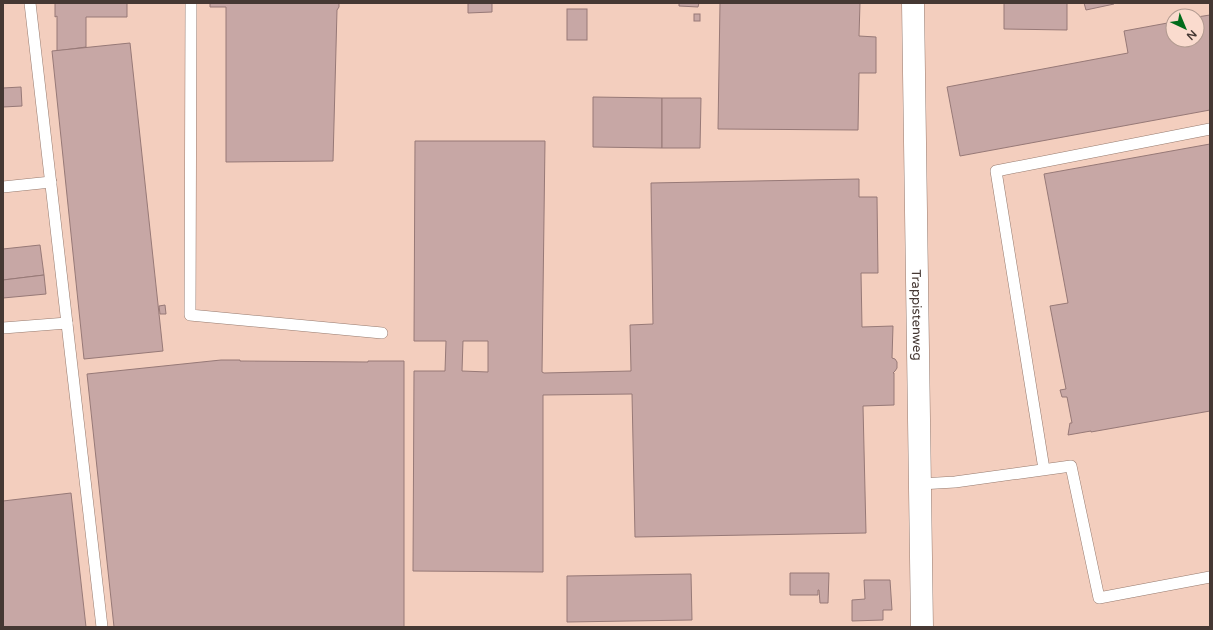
<svg xmlns="http://www.w3.org/2000/svg" width="1213" height="630" viewBox="0 0 1213 630" font-family="'Varela Round',sans-serif">
<style>
.built{fill:#f3cebe;fill-rule:evenodd}
.building{fill:#c7a7a5;stroke:#977977;fill-rule:evenodd}
.lines{fill:none;stroke-linecap:round;stroke-linejoin:round}
.service-casing{stroke:#967a6e;stroke-width:12}
.minor-casing{stroke:#967a6e;stroke-width:23}
.service{stroke:#fff;stroke-width:11}
.minor{stroke:#fff;stroke-width:22}
.labels{text-anchor:middle;stroke-width:3;stroke-linejoin:round;paint-order:stroke}
.street-label{font-size:13px;fill:#453833;stroke:#fadbce}
</style>
<rect width="100%" height="100%" fill="#fadbce"/>
<path class="built" d="M 3,3 L 1210,3 L 1210,627 L 3,627 ZM 1173,16 L 1197,16 L 1197,40 L 1173,40 Z"/>
<g class="building">
<polygon points="55,3 127,3 127,17 86,17 86,47 57,51 57,16 55,17"/>
<polygon points="210,3 339,3 339,7 337,10 333,161 226,162 226,7 210,7"/>
<polygon points="468,3 492,3 492,12 468,13"/>
<polygon points="679,3 699,3 698,7 679,6"/>
<polygon points="720,3 860,3 859,36 876,37 876,73 859,73 858,130 718,129"/>
<polygon points="1004,3 1067,3 1067,30 1004,29"/>
<polygon points="1084,3 1113,3 1114,4 1086,10"/>
<rect x="567" y="9" width="20" height="31"/>
<rect x="694" y="14" width="6" height="7"/>
<polygon points="1210,15 1210,110 960,156 947,87 1128,53 1124,31 1173,22 1173,40 1197,40 1197,17"/>
<polygon points="130,43 163,351 84,359 52,51"/>
<polygon points="21,87 22,106 3,107 3,88"/>
<polygon points="593,97 662,98 662,148 593,147"/>
<polygon points="662,98 701,98 700,148 662,148"/>
<path d="M 415,141 L 545,141 L 542,372 L 544,373 L 631,371 L 630,325 L 653,324 L 651,183 L 859,179 L 859,197 L 877,197 L 878,273 L 861,273 L 862,327 L 893,326 L 892,358 L 895,359 L 897,362 L 897,368 L 895,371 L 893,373 L 894,373 L 894,405 L 863,406 L 866,533 L 635,537 L 632,394 L 543,395 L 543,572 L 413,571 L 414,371 L 445,371 L 446,341 L 414,341 ZM 463,341 L 488,341 L 488,372 L 462,371 Z"/>
<polygon points="1210,144 1210,411 1091,432 1091,431 1068,435 1070,423 1072,423 1067,397 1062,397 1060,390 1066,389 1050,306 1068,303 1044,174"/>
<polygon points="40,245 44,275 3,280 3,249"/>
<polygon points="44,275 46,294 3,298 3,280"/>
<polygon points="165,305 166,314 160,314 159,306"/>
<polygon points="221,360 240,360 240,361 368,362 368,361 404,361 404,627 114,627 87,374"/>
<polygon points="71,493 86,627 3,627 3,501"/>
<polygon points="790,573 829,573 828,603 820,603 819,590 818,590 818,595 790,595"/>
<polygon points="691,574 692,620 567,622 567,576"/>
<polygon points="864,580 890,580 892,610 883,610 883,620 852,621 852,600 865,599"/>
</g>
<g class="lines">
<g class="service-casing">
<g id="service">
<polyline points="30,3 102,627"/>
<polyline points="191,3 190,315 382,333"/>
<polyline points="3,187 51,182"/>
<polyline points="3,328 67,323"/>
<polyline points="1044,469 996,171 1210,129"/>
<polyline points="920,484 955,482 1071,466 1099,598 1210,577"/>
</g>
</g>
<g class="minor-casing">
<g id="minor">
<path id="s1" d="M 913,3 L 922,627"/>
</g>
</g>
<use href="#service" class="service"/>
<use href="#minor" class="minor"/>
</g>
<g class="labels">
<g class="street-label">
<text dy="5" stroke="none"><textPath href="#s1" startOffset="312">Trappistenweg</textPath></text>
</g>
</g>
<rect width="1213" height="630" fill="none" stroke="#453833" stroke-width="8"/>
<g transform="translate(1185 28) rotate(136)"><circle r="19" fill="#fadbce" stroke="#b29a90"/>
<path d="M0-3L7 15L0 10L-7 15Z" fill="#006b1a"/>
<text y="-6" font-size="11" font-weight="bold" text-anchor="middle" fill="#453833">N</text>
</g>
</svg>
